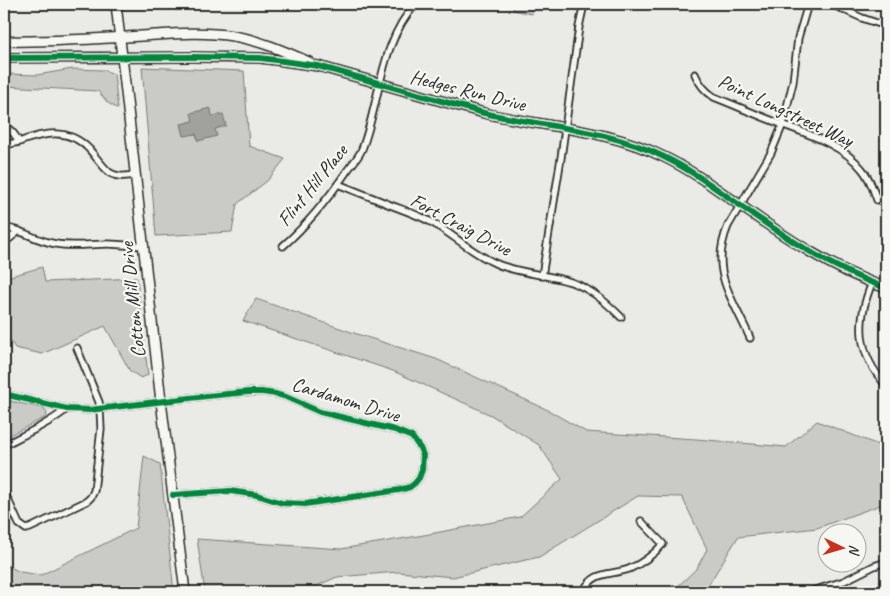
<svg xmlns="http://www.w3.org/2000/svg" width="890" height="596" viewBox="0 0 890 596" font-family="Caveat,sans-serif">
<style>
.green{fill:#cacac7;stroke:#7a7a79}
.water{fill:#a1a19e;stroke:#727270}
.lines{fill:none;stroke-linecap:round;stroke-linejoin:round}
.street-casing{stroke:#2b2b2b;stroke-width:9}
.secondary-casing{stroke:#2b2b2b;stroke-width:12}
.street{stroke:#f6f6f2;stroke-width:5.5}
.secondary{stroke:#f6f6f2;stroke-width:9}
.cycleway-casing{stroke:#f6f6f2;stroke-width:9}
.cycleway{stroke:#00873e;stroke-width:6}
.labels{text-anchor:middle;stroke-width:4.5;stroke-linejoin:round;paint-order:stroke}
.street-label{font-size:20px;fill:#2b2b2b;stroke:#f6f6f2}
</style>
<rect width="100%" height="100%" fill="#eaeae6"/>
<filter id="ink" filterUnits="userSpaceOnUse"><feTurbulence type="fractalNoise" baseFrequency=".02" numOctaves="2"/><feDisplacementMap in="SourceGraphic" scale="10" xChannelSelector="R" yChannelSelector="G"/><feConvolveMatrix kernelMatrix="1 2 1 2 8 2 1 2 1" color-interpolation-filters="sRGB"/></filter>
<g filter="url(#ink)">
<g class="green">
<polygon points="515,4 535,4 532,14 513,10"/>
<polygon points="142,67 244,71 249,146 285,159 267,181 237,204 232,232 156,236"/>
<polygon points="72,69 104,70 114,74 118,109 108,103 98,91 4,86 4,74 37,75"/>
<polygon points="42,267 45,282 137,278 148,375 141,378 130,371 105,326 42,354 15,348 4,331 4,278"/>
<polygon points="256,299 360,335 436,359 548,410 586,432 696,439 786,447 817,421 886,448 886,503 817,528 738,537 704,592 672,592 697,568 707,549 682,497 638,496 539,557 453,577 398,572 337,577 303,592 205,592 197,539 341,549 424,535 520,517 562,479 539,445 491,415 393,371 243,321"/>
<polygon points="4,400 43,408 47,413 46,417 4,438"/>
<polygon points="144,456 160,464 174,592 36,592 4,585 4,564 20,572 41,575 136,528"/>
</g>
<polygon class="water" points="210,108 211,109 212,116 223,114 226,126 215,129 217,136 198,141 196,134 184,136 181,124 193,121 191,113"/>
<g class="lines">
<g class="street-casing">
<g id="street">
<polyline points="831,4 862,18 886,26"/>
<path d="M 695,74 C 699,84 705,91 714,97 C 732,104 750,112 768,119 C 798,131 841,142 862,169 C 870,178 873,189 877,200"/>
<path d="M 4,126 C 12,130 15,135 19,142 L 4,145"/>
<path d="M 19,142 C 44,133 68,127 89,149 C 96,157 102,166 110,173 C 119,178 126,176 136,175"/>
<path d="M 338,184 C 355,191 371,197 388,204 C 403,210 419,215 433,223 C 455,236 473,254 497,264 C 521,274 547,274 571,282 C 591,289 606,302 621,317"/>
<polyline points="4,227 19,231 4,243"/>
<path d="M 19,231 C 31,236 43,242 56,244 C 73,247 91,244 108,244 C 120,244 130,247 143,245"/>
<path d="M 283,246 C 308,224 328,199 347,171 C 352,164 359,157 362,149 C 380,103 380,41 416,4"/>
<polyline points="542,276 561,158 579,27 584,4"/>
<path d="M 872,283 C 856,321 857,354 886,385"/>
<path d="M 750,338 C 732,296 709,272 728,226 L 771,153 L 783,124 L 793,82 L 798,38 L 808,4"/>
<polyline points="4,394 67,409 89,410 207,396 248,392 262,392 276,394 286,397 320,412 395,430 412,437 420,448 423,455 422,470 419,478 415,483 410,487 399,490 305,504 282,503 257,495 230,491 173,495"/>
<path d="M 4,445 C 26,434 48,424 67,409"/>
<polyline points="4,491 19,524 26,529 30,528 87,501 91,497 94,491 101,429 100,409 99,402 77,348"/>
<path d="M 583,592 C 594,570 609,576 629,569 C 643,563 653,555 663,544 L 641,521"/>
<polyline points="809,592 844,581 874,566 886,562"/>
</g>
</g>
<g class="secondary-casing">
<g id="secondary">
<polyline points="116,4 161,401 185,592"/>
<path d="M 4,41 C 49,42 96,39 141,36 C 172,34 202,31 233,36 C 259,40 284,51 309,62"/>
<path d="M 4,58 L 193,57 L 260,58 L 276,60 L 318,66 L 484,113 C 544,127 608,129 664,157 C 691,170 714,187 738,204 C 785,237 832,269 886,288"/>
</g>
</g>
<use href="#street" class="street"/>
<use href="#secondary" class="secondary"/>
<g class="cycleway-casing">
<g id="cycleway">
<path d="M 4,58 L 193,57 L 260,58 L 276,60 L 318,66 L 484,113 C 544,127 608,129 664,157 C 691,170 714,187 738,204 C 785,237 832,269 886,288"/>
<polyline points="4,394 67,409 89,410 207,396 248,392 262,392 276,394 286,397 320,412 395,430 412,437 420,448 423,455 422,470 419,478 415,483 410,487 399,490 305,504 282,503 257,495 230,491 173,495"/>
</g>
</g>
<use href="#cycleway" class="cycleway"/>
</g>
</g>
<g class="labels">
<g class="street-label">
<text transform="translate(468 90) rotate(14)" y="7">Hedges Run Drive</text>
<text transform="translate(786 110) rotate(25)" y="7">Point Longstreet Way</text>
<text transform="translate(312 185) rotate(-51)" y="7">Flint Hill Place</text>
<text transform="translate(461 224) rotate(28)" y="7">Fort Craig Drive</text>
<text transform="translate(132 300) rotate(-96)" y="7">Cotton Mill Drive</text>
<text transform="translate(346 399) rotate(17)" y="7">Cardamom Drive</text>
</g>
</g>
<rect width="890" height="596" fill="none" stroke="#f6f6f2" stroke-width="20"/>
<rect x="10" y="10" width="870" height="576" fill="none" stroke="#2b2b2b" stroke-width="2" filter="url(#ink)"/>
<g transform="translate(842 548) rotate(95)"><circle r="24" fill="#f6f6f2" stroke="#a5a5a2"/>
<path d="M0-4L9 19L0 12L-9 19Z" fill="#c8321e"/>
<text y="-8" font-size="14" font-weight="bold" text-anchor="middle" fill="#2b2b2b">N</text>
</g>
</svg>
